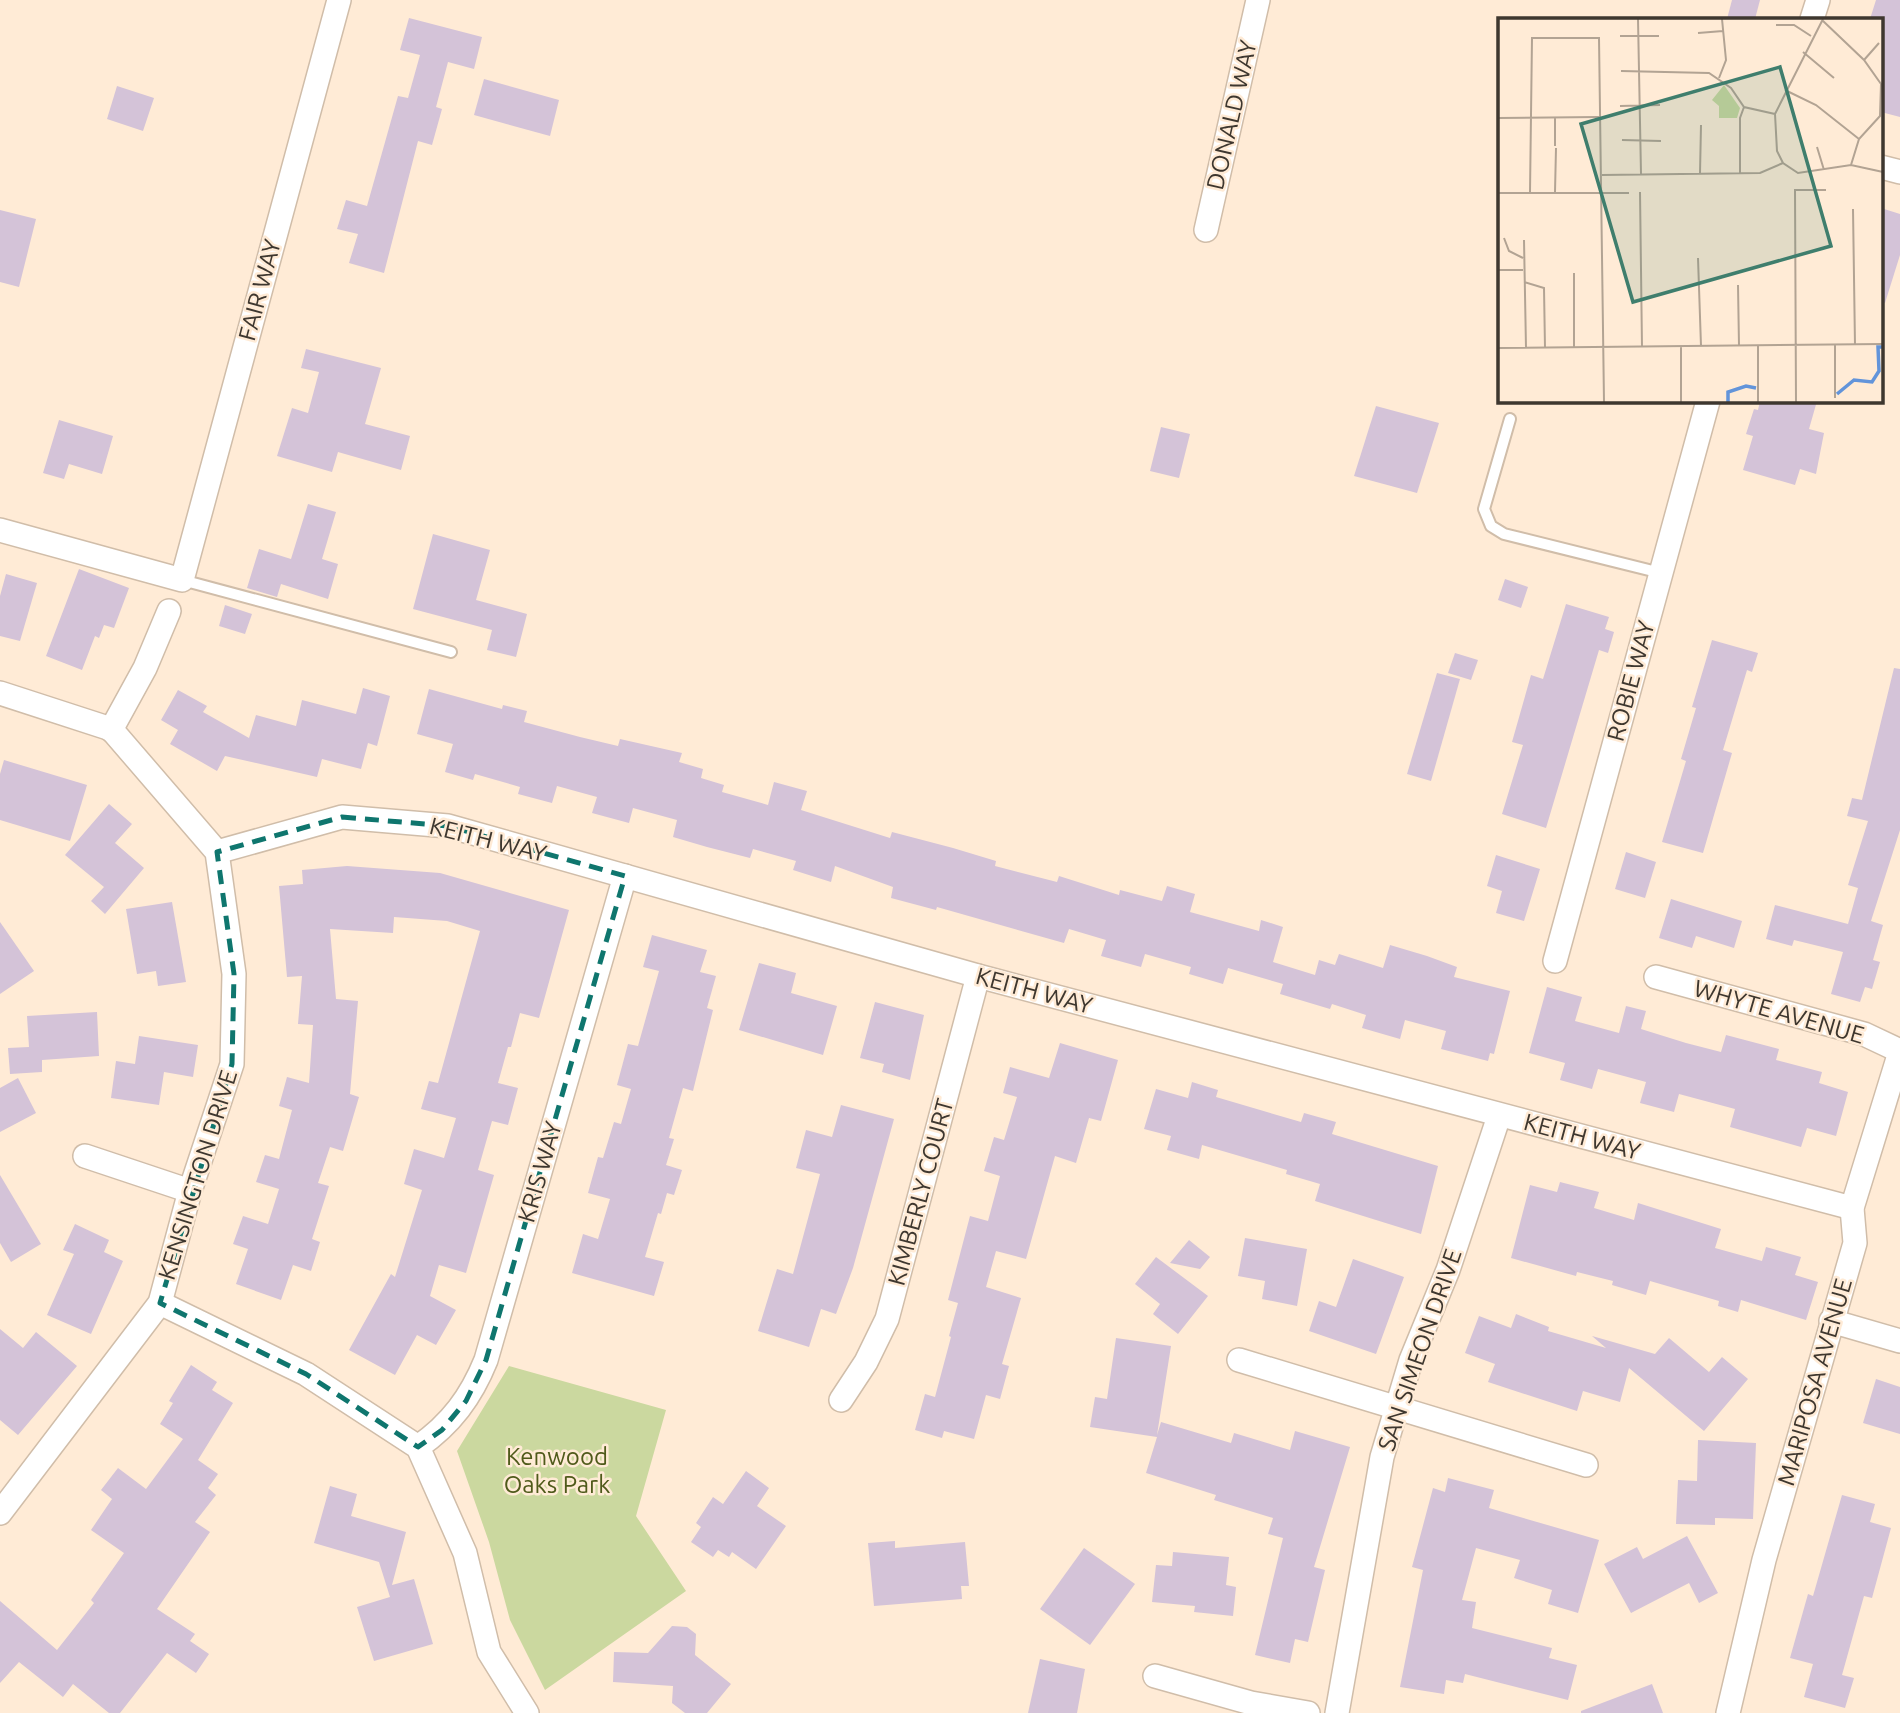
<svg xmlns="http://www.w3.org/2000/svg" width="1900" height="1713" viewBox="0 0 1900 1713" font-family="Ubuntu,sans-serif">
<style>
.green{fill:#cbd89f}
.building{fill:#d4c3d8}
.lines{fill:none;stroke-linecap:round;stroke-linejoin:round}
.service-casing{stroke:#d0bda9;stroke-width:14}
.minor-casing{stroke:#d0bda9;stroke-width:26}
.service{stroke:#fff;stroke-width:10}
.minor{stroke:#fff;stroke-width:23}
.marked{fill:none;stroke:#0f766e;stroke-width:5;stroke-dasharray:14 9;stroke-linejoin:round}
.labels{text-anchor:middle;stroke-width:5;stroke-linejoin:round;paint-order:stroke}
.street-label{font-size:24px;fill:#3e372f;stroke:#ffebd6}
.park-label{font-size:24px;fill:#4f5a1a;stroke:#ffebd6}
.inset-river{fill:none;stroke:#6294da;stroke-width:3.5}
.inset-road{fill:none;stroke:#b2a393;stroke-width:2}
.view{fill:#3f7e6d;fill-opacity:0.15;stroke:#3f7e6d;stroke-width:3.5}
.inset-edge{fill:none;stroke:#3e372f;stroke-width:3.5}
</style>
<rect width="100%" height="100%" fill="#ffebd6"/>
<polygon class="green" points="509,1366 666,1410 636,1516 686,1591 545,1690 510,1620 489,1542 457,1451"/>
<g class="building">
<polygon points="1732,0 1760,0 1755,19 1727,19"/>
<polygon points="1876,0 1900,0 1900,117 1881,112 1881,19 1870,19"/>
<polygon points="409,18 482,37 474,69 448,62 436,107 442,109 432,145 418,141 384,273 349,263 358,234 337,229 346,200 367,206 398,96 408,98 420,55 400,50"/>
<polygon points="484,79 559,100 550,136 474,115"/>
<polygon points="117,86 154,98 143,131 107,119"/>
<polygon points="1881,208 1900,214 1900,255 1885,303 1881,302"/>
<polygon points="0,210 36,219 19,287 0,282"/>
<polygon points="306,349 381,368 365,424 410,436 401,470 338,452 332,472 277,456 292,408 308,413 319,372 301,368"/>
<polygon points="1760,401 1817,401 1809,429 1824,433 1816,474 1800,469 1795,485 1743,470 1753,436 1746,434 1754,409 1758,410"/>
<polygon points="1376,406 1439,423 1417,493 1354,476"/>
<polygon points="59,420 113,436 102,474 69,464 64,479 43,473"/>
<polygon points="1161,427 1190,434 1179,478 1150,471"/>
<polygon points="308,504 336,512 322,559 338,564 328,599 281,584 277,597 247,588 259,549 291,559"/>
<polygon points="433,534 490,550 476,600 527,614 516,657 487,650 492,630 413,609"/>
<polygon points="79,569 129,588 114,628 104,625 99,638 95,636 82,670 46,656"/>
<polygon points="6,574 37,583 20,641 0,636 0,596"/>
<polygon points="1505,579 1528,587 1521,608 1498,600"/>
<polygon points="1566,604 1609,617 1605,629 1614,632 1608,653 1599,650 1546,828 1502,814 1523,745 1512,742 1531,675 1543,679"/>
<polygon points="225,605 252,614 245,634 219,626"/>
<polygon points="1712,640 1758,653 1752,672 1747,670 1723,750 1732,753 1703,853 1662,842 1686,761 1681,759 1696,708 1692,707"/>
<polygon points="1455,653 1478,660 1471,680 1448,673"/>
<polygon points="1894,668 1900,669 1900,830 1871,921 1883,925 1873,960 1880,962 1872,989 1865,987 1860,1002 1831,994 1843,952 1794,940 1792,946 1766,939 1775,905 1848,924 1858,888 1848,885 1868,821 1847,816 1852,798 1862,800"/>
<polygon points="1437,673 1460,679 1431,781 1407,774"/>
<polygon points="363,688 390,696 377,746 368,743 361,769 322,759 317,777 225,756 217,771 170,744 178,730 161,720 178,690 207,706 203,712 249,738 256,715 296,726 302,700 356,714"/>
<polygon points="429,689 502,709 503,705 527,711 524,722 580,737 618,746 620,739 682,753 679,762 703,769 701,778 724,785 722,792 768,805 774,782 807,791 801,810 890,838 892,832 953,848 996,861 995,866 1057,882 1059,876 1119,895 1120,890 1162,901 1167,886 1195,894 1190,912 1259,931 1261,920 1283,927 1273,962 1315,975 1319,960 1335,965 1339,954 1383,968 1390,945 1427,956 1457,967 1454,977 1510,991 1494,1054 1490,1053 1488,1061 1441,1049 1446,1031 1405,1020 1400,1039 1362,1028 1366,1015 1332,1004 1330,1009 1280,994 1283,984 1228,968 1223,984 1189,974 1191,967 1145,954 1141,967 1101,956 1106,940 1069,929 1064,943 937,907 936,910 891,898 893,887 835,866 831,882 793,870 796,861 753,849 750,858 707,847 673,837 677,820 633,808 629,823 592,813 597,797 557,786 552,803 518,794 520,787 475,774 473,780 445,772 453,744 417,734"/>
<polygon points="4,760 87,785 70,841 0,820 0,774"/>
<polygon points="109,804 132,824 115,843 144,868 105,914 91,901 104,887 65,855"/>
<polygon points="1626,852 1656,862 1645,898 1615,889"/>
<polygon points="1496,855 1540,869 1524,921 1496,913 1502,891 1487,886"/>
<polygon points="347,866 440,873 569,910 539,1018 520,1013 511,1047 508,1047 498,1083 518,1088 508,1125 492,1121 478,1170 494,1175 466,1273 439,1265 430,1296 456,1310 436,1345 417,1335 395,1375 349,1350 391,1274 395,1277 422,1190 404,1184 414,1149 444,1158 456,1118 421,1109 429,1081 438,1083 480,931 447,921 394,917 393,933 330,929 336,999 358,1001 350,1094 359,1097 343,1151 330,1147 318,1183 329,1186 312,1239 320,1242 311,1271 293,1265 281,1300 236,1284 248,1249 233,1244 243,1216 268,1224 279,1189 256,1182 265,1155 279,1159 292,1110 279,1106 287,1077 309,1083 313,1025 298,1024 302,976 287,977 279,886 303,884 302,870"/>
<polygon points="1671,899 1742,921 1734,948 1696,936 1692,948 1659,938"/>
<polygon points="172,902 186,982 158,986 156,971 137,974 126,909"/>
<polygon points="0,922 34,971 0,994"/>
<polygon points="652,935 707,950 700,972 716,976 707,1008 713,1010 693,1091 683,1088 669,1138 674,1139 666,1165 682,1170 674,1195 667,1193 661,1214 658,1213 645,1257 664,1262 654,1296 572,1273 583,1234 598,1239 610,1199 588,1193 598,1157 603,1158 614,1122 621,1124 631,1089 617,1085 628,1044 638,1046 659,971 643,967"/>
<polygon points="759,963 796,973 791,993 837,1006 823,1055 739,1030"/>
<polygon points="1547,987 1582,997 1575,1021 1619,1033 1626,1006 1646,1011 1641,1029 1686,1043 1721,1052 1726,1035 1779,1049 1776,1060 1822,1072 1819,1083 1848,1092 1836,1136 1807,1128 1801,1147 1730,1127 1735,1109 1679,1094 1674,1112 1640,1103 1646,1082 1598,1069 1592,1089 1560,1080 1565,1063 1529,1053"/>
<polygon points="875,1002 924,1015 910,1080 882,1072 884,1064 860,1058"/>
<polygon points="97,1012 99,1056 42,1060 42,1072 10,1074 8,1048 29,1047 27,1016"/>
<polygon points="139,1036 198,1045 193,1077 164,1072 159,1105 111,1098 116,1061 135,1064"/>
<polygon points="1060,1043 1118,1060 1101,1121 1089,1118 1076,1163 1055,1156 1026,1259 996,1251 986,1287 1021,1298 1002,1364 1009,1366 1000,1399 986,1395 974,1439 944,1431 942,1438 915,1430 925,1394 935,1397 951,1337 949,1336 958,1303 948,1300 970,1216 988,1221 1000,1176 984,1171 994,1137 1004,1140 1017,1097 1003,1093 1010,1067 1049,1078"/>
<polygon points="18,1078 36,1113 0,1132 0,1088"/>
<polygon points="1192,1082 1218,1090 1216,1097 1301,1122 1304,1113 1336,1122 1332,1134 1438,1166 1421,1234 1315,1201 1320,1184 1286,1174 1287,1170 1202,1145 1199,1159 1167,1150 1171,1136 1144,1129 1156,1089 1188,1098"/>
<polygon points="841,1105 894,1119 853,1268 836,1314 821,1309 809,1347 758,1331 777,1269 793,1274 820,1174 796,1168 806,1130 832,1137"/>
<polygon points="0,1175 41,1244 11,1262 0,1243"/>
<polygon points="1560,1182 1599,1192 1594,1208 1634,1220 1638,1203 1721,1229 1715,1248 1762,1261 1766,1247 1801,1257 1795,1275 1818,1282 1806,1320 1741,1300 1738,1312 1718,1306 1719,1301 1650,1281 1646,1295 1612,1285 1613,1281 1577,1272 1576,1276 1511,1258 1530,1185 1557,1192"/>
<polygon points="75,1224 109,1240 104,1252 123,1261 91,1334 47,1315 74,1254 63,1250"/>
<polygon points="1245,1238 1307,1249 1297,1306 1262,1299 1265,1281 1238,1276"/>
<polygon points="1189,1240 1210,1257 1200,1269 1170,1263"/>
<polygon points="1156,1257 1208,1296 1178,1334 1153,1314 1160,1304 1135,1284"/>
<polygon points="1353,1259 1404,1277 1376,1354 1309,1331 1319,1301 1336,1307"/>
<polygon points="1516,1314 1549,1327 1548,1331 1606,1348 1592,1336 1655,1354 1669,1338 1709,1372 1722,1357 1748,1379 1704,1431 1629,1368 1620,1402 1583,1391 1577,1411 1488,1382 1495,1364 1465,1353 1479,1316 1511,1328"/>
<polygon points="0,1329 23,1348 36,1332 77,1366 18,1435 0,1420"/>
<polygon points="1116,1338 1171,1346 1157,1435 1161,1422 1231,1443 1234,1433 1290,1450 1295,1431 1350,1447 1314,1567 1325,1570 1308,1642 1295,1639 1290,1663 1255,1655 1283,1538 1268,1534 1273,1518 1214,1500 1216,1495 1146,1473 1157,1437 1090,1427 1095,1397 1107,1399"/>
<polygon points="191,1365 217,1382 212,1390 233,1403 198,1460 218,1474 208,1488 216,1495 195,1522 210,1532 157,1609 195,1634 190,1641 209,1654 196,1673 167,1653 120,1713 109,1713 73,1684 63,1697 19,1662 0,1683 0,1601 57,1650 94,1603 91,1600 124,1553 91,1530 112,1499 101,1490 118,1468 146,1489 183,1439 160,1424 173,1403 169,1401"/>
<polygon points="1876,1379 1900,1387 1900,1434 1863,1423"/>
<polygon points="1698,1440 1756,1443 1753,1519 1715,1518 1715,1525 1676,1524 1678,1480 1697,1481"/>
<polygon points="746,1471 769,1488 757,1506 786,1526 756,1569 732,1552 729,1557 718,1550 713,1557 691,1542 701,1527 696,1523 713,1497 723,1504"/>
<polygon points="1448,1478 1494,1490 1489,1508 1599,1540 1578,1613 1548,1604 1552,1590 1514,1578 1520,1560 1476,1548 1462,1600 1476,1602 1472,1628 1552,1648 1549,1658 1577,1665 1568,1700 1465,1674 1463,1683 1446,1680 1444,1694 1400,1687 1423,1570 1412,1567 1433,1488 1445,1492"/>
<polygon points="330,1486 357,1494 351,1516 406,1532 392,1585 414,1579 433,1644 374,1661 357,1607 390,1597 379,1562 314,1543"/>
<polygon points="1842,1495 1875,1504 1870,1522 1891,1528 1872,1598 1864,1596 1842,1675 1854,1678 1845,1708 1804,1697 1813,1664 1790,1658 1808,1594 1813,1596"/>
<polygon points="1687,1536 1718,1593 1699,1603 1689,1583 1631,1613 1604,1564 1637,1547 1643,1559"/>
<polygon points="895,1541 895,1548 965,1542 969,1586 961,1586 962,1599 874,1606 868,1543"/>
<polygon points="1084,1548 1135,1584 1090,1645 1040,1609"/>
<polygon points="1173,1552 1229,1557 1226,1585 1236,1587 1233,1616 1194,1612 1195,1606 1152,1602 1156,1565 1172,1566"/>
<polygon points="672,1626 687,1627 696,1634 695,1655 731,1684 707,1713 685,1713 672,1703 673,1686 613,1682 614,1652 648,1653"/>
<polygon points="1040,1659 1085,1669 1077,1713 1028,1713"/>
<polygon points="1652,1684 1663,1713 1581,1713 1581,1711"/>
</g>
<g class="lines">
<g class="service-casing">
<g id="service">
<polyline points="1510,419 1484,509 1491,526 1504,534 1661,573"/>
<polyline points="182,580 451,652"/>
</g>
</g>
<g class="minor-casing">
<g id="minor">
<polyline points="1812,19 1818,0"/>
<polyline points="1881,167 1900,172"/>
<polyline points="1206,230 1258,0"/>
<polyline points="0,530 182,580 339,0"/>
<polyline points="0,693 111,729 217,852 234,974 232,1064 190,1191 160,1303 0,1513"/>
<polyline points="111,730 145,668 169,611"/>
<polyline points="217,852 342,817 448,826 978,976 1852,1208"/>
<polyline points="1555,961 1708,401"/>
<polyline points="1656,977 1864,1034 1900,1051"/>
<polyline points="85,1156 190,1191"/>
<polyline points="160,1303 306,1374 418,1447 465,1553 489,1652 527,1713"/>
<polyline points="1831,1321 1900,1341"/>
<polyline points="1239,1360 1586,1465"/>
<polyline points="841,1400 866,1362 887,1319 978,976"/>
<path d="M 418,1447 C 451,1424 471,1397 486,1360 L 625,876"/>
<polyline points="1155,1676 1251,1703 1308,1713"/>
<polyline points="1337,1713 1382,1457 1411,1360 1448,1270 1499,1116"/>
<polyline points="1728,1713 1764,1560 1855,1243 1852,1208 1900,1052"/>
</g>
</g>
<use href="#service" class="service"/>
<use href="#minor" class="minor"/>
</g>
<path class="marked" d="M 342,817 L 448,826 L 625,876 L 486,1360 L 466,1401 L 442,1430 L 418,1447 L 306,1374 L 160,1303 L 232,1064 L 234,974 L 217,852 Z"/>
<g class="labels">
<g class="street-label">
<text transform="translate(1232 115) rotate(-77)" y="8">DONALD WAY</text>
<text transform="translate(260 290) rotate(-75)" y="8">FAIR WAY</text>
<text transform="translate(1631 681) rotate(-75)" y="8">ROBIE WAY</text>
<text transform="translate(488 840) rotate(14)" y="8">KEITH WAY</text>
<text transform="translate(1034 991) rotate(15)" y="8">KEITH WAY</text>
<text transform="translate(1779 1012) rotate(16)" y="8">WHYTE AVENUE</text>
<text transform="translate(1582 1137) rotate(15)" y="8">KEITH WAY</text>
<text transform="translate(540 1172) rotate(-74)" y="8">KRIS WAY</text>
<text transform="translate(198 1175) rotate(-73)" y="8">KENSINGTON DRIVE</text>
<text transform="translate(921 1192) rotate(-75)" y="8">KIMBERLY COURT</text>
<text transform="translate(1420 1350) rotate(-71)" y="8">SAN SIMEON DRIVE</text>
<text transform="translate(1815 1382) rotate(-74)" y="8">MARIPOSA AVENUE</text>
</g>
<g class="park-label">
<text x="557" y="1465">Kenwood<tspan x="557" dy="28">Oaks Park</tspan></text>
</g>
</g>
<g transform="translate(1498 18)">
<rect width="385" height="385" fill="#ffebd6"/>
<path d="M 226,67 L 242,90 L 239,100 L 221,100 L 221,88 L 214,82 Z" fill="#cbd89f"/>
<path class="inset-river" d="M 339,376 L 356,362 L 374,364 L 381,353 L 380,329 L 385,329M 230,384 L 230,374 L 248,368 L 258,370"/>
<path class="inset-road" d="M 140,1 L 143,156M 325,1 L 277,96 L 279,133 L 285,145 L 300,155 L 353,147 L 385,154M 324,2 L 366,42 L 383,66 L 382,98 L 361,121 L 353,147M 278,7 L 296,7 L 313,18M 200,15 L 225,13M 122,18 L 161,18M 305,34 L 336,60M 366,42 L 381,25M 123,53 L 211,55 L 233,70 L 246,89 L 277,96M 221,60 L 228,42 L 224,1M 287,72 L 318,87 L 361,121M 122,88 L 162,87M 57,99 L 57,128M 0,100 L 101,99M 124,122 L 163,123M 319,129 L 326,152M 202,155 L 203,107M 242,155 L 242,100 L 246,89M 104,157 L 262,155 L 285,145M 32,174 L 34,20 L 101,20 L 106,384M 57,174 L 58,130M 142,174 L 144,329M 0,175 L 131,175M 355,191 L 357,327M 6,220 L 11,233 L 25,240M 26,222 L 28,330M 200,240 L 203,328M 0,252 L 25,252M 76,255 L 76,329M 26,264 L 46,270 L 47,330M 240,267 L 241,328M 337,327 L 337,380M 183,328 L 183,384M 0,330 L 385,326M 260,384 L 260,328M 298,384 L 297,172 L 328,172"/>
<path class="view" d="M 282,49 L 333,228 L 135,284 L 83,106 Z"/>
<rect width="385" height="385" class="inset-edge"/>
</g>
</svg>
